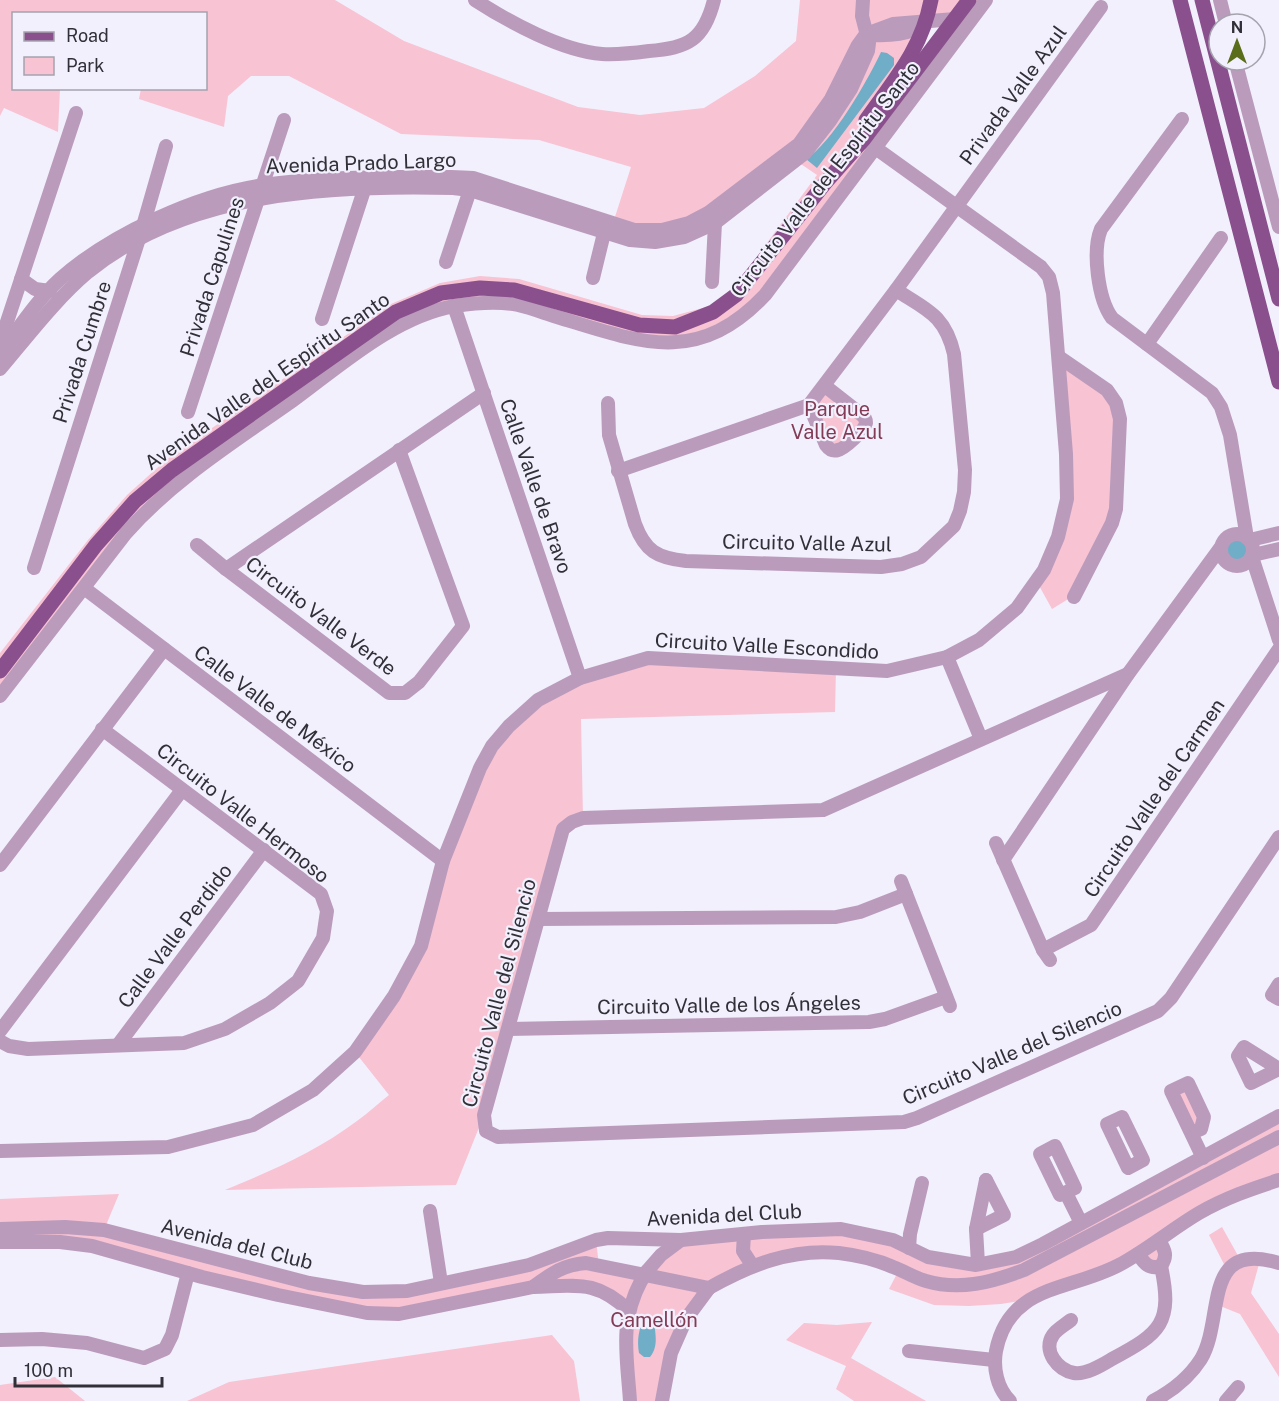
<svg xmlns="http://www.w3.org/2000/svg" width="1279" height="1401" viewBox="0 0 1279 1401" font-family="'Public Sans',sans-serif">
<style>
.green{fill:#f8c3d3;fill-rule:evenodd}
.water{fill:#6faec6}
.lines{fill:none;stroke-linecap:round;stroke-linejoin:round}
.minor{stroke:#bb9bbc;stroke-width:14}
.major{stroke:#8a508d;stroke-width:15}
.minor-bridge{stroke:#bb9bbc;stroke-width:14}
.labels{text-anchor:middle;stroke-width:4.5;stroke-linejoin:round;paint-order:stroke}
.street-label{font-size:20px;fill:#313038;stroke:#f2f0fc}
.park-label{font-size:20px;fill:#833b56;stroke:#f2f0fc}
</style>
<rect width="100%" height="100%" fill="#f2f0fc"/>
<g class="green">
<path d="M 0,0 L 335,0 L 404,41 L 578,107 L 640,115 L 704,108 L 755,76 L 796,41 L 800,0 L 986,0 L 765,295 L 720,330 L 656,343 L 517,305 L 422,314 L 148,508 L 0,696 L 0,653 L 88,540 L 127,495 L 166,460 L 391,304 L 440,283 L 480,276 L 519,279 L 642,315 L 673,316 L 710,306 L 731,292 L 817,175 L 795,160 L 809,131 L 708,213 L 662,230 L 614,220 L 631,167 L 539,140 L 401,134 L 289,76 L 251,76 L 228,96 L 224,127 L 139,99 L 141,89 L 206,88 L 206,14 L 14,14 L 14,88 L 60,89 L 58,132 L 4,108 L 0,116 ZM 954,20 L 841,155 L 910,57 L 927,21 Z"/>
<polygon points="1059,357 1116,403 1116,509 1078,593 1052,609 1037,582 1067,499"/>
<polygon points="826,387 870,418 828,456 810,405"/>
<path d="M 648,658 L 836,668 L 835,712 L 581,719 L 583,818 L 563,829 L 484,1115 L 456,1185 L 225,1190 C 271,1171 317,1151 357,1121 C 368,1113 379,1103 389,1095 L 355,1052 L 421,946 L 480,768 L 538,700 Z"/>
<polygon points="1188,1083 1204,1117 1191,1133 1171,1091"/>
<polygon points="1279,1116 1279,1180 1230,1197 1159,1240 1161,1266 1138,1254 1026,1300 1001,1304 969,1306 934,1305 889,1289 899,1270 846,1254 752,1265 744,1235 841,1229 928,1257 997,1262"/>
<polygon points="119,1194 104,1230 309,1283 407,1291 596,1240 599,1266 645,1276 671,1248 744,1234 748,1262 702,1294 686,1319 661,1401 630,1401 626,1309 581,1286 367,1313 92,1246 0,1242 0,1199"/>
<polygon points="1222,1227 1241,1261 1259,1264 1251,1293 1279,1334 1279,1377 1240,1314 1215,1304 1227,1270 1209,1235"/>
<polygon points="872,1322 851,1358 926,1401 854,1401 836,1389 846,1366 786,1340 804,1323 837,1325"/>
<polygon points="552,1335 574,1361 580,1401 187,1401 229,1382"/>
<polygon points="55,1377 85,1401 0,1401 0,1385"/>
</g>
<g class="water">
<path d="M 881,52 L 887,53 L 894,58 L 894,65 L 817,168 L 806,159 C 832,143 868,80 881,52 Z"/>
<circle cx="1237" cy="550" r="16"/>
<path d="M 646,1318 L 654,1320 C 655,1334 659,1346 650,1357 L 644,1357 L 639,1353 C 637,1341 638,1327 646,1318 Z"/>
</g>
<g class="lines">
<g class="minor">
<path d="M 475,0 C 509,22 562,51 602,54 C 618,55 634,53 649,51 C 688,48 704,40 714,0"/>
<polyline points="1220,0 1226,24"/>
<path d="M 870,35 C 890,36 909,35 926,23"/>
<polyline points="1235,60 1279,227"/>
<path d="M 1182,119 L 1101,229 C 1092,251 1098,299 1112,318 L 1212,393 L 1221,407 L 1230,435 L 1247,538"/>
<polyline points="446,262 472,184"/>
<polyline points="593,278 606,225"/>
<polyline points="21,279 35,289 50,291"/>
<polyline points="712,282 715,223"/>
<polyline points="454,306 580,678"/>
<polyline points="322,319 367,181"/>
<polyline points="0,343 76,113"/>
<polyline points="1147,344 1221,238"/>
<path d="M 0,353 C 19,328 37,300 60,279 C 110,234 199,194 264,185 C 303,179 343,178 383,177 C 413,177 443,176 473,178 L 634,230 L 662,230 L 689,223 L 708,213 L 799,144 L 831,99 L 858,45 L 866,34 L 893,24 L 955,19"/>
<polyline points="1059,357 1107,390 1116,403 1120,419 1116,509 1112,523 1074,597"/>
<path d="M 0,369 C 28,336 55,300 88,272 C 188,191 331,185 453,188 L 470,190 L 630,240 L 655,242 L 684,237 L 715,223 L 805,153 L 830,121 L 851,89 L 868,51 L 869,43 L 862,16 L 863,0"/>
<path d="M 608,403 L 609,435 L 635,524 C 645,551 657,558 686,561 L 881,567 L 902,564 L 921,557 L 954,526 L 960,511 L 964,492 L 965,470 L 954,354 C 945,315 927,310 896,290"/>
<path d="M 809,405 L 826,445 C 829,449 832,452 838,450 C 844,449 865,430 866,423 C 866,419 865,418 862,415 L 825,386"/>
<polyline points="188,412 284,120"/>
<polyline points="618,471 809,405 896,290 1101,7"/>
<circle cx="1237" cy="550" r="16"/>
<polyline points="1250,540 1279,533"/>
<polyline points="197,545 226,569 389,693 405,693 419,682 463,626 399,450"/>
<polyline points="1253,555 1279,549"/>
<polyline points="1252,557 1279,640"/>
<polyline points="34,568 143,226 166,146"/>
<polyline points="226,569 484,393"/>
<polyline points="84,588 443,861"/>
<polyline points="947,657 981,739"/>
<polyline points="1128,674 823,810 583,818 572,822 563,829 484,1115 486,1131 498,1137 904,1122 917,1118 1158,1011 1171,998 1279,837"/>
<path d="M 0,696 L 126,533 C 173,480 234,442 292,401 C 340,366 395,316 455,306 C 475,303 498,301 518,305 C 531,308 544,313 557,317 C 639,342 697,367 765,295 L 986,0"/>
<polyline points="996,843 1043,950 1050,960"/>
<polyline points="1003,860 1128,674 1221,547"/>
<polyline points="0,865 164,649"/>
<polyline points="901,881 950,1006"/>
<polyline points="539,919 836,917 860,912 906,894"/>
<polyline points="1043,950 1091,925 1279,649"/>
<polyline points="1279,984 1272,995 1279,999"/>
<polyline points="509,1029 869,1022 885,1019 946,997"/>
<polyline points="0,1031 182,790"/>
<polyline points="0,1041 9,1046 28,1049 184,1043 225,1029 270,1003 298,981 323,938 327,911 321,894 102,729"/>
<polyline points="118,1045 264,850"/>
<polygon points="1244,1047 1279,1069 1251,1083 1238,1056"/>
<polygon points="1122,1117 1143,1160 1128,1168 1107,1124"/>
<polyline points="1191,1133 1201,1129 1204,1117 1188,1083 1171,1091 1203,1158"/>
<polygon points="1055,1146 1075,1188 1060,1195 1040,1154"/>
<polyline points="0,1151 168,1147 253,1125 313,1090 355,1052 394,996 421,946 443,861 480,768 492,746 509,726 538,700 580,678 648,658 887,671 947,657 979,640 1017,608 1044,570 1058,537 1067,499 1066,454 1053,293 1049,277 1041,267 863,139"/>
<polyline points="1066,1193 1081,1223"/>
<polyline points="430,1211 441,1283"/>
<polyline points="0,1229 65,1227 104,1230 309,1283 363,1292 407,1291 529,1265 596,1240 608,1238 681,1240 762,1232 841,1229 893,1240 928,1257 976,1265 1016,1257 1043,1244 1279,1116"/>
<polyline points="976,1229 1004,1215 986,1180"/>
<polyline points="744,1234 743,1251 752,1265"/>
<path d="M 0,1242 L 60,1242 L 92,1246 L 202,1277 L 278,1295 L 367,1313 L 399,1314 L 533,1287 C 552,1273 563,1265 586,1263 L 709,1288"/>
<polyline points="909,1248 910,1234 922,1183"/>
<path d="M 1138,1254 C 1144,1263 1149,1270 1161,1266 C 1168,1256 1165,1250 1159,1240"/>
<polyline points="978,1264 976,1229 986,1180"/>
<polyline points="647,1271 661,1255 681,1240"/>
<path d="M 533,1287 C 576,1286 596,1279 629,1311"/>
<path d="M 702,1288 L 709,1288 C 750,1265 792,1248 839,1253 C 856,1255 877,1260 893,1267 C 904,1271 915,1278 926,1281 C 960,1291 992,1282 1024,1270 L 1279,1137"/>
<path d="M 1071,1320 C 1065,1325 1057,1329 1053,1335 C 1042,1351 1058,1370 1074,1373 C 1086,1375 1102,1365 1112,1359 C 1161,1333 1173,1323 1161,1266"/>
<polyline points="0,1340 42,1339 87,1343 144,1358 165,1349 172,1335 188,1273"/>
<polyline points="909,1351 994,1360"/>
<path d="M 630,1401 C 627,1356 619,1322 641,1281"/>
<polyline points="662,1401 671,1353 686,1319 709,1288"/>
<path d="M 1010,1401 C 997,1388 993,1368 996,1351 C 1009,1284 1070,1291 1119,1265 C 1147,1250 1172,1229 1199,1213 C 1225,1198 1251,1189 1279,1180"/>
<path d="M 1153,1401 C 1172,1391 1189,1378 1201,1359 C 1225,1319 1201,1239 1279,1263"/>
<polyline points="1226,1401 1238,1387"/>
</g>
<g class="major">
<polyline points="1180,0 1279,382"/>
<polyline points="1202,0 1279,299"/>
<path d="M 866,120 C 894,80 922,49 931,0"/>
<polyline points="0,671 96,545 135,501 172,470 396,312 441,293 480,288 514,290 639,325 675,327 713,312 736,295 825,183 864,139 969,0"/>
</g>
<polyline class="minor-bridge" points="641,1281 647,1271"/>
</g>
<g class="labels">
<g class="street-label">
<text transform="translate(1013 95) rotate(-54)" y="7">Privada Valle Azul</text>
<text transform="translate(361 163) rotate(-2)" y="7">Avenida Prado Largo</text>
<text transform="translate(825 179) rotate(-52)" y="7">Circuito Valle del Espíritu Santo</text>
<text transform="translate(212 277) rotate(-72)" y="7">Privada Capulines</text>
<text transform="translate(82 352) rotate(-72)" y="7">Privada Cumbre</text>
<text transform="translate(267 381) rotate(-35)" y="7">Avenida Valle del Espíritu Santo</text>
<text transform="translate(536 486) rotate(71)" y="7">Calle Valle de Bravo</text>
<text transform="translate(807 543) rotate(1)" y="7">Circuito Valle Azul</text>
<text transform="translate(321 616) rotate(37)" y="7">Circuito Valle Verde</text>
<text transform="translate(767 646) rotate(3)" y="7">Circuito Valle Escondido</text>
<text transform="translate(275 709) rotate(37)" y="7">Calle Valle de México</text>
<text transform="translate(1154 798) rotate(-56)" y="7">Circuito Valle del Carmen</text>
<text transform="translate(243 813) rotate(38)" y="7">Circuito Valle Hermoso</text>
<text transform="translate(175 936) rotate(-53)" y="7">Calle Valle Perdido</text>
<text transform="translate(499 993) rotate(-75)" y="7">Circuito Valle del Silencio</text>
<text transform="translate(729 1005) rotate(-1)" y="7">Circuito Valle de los Ángeles</text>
<text transform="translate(1012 1053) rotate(-23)" y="7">Circuito Valle del Silencio</text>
<text transform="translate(724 1215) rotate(-3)" y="7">Avenida del Club</text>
<text transform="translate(237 1244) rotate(14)" y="7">Avenida del Club</text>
</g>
<g class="park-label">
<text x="837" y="416">Parque<tspan x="837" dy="23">Valle Azul</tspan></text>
<text x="654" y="1327">Camellón</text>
</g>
</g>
<rect x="12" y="12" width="195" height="78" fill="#f2f0fc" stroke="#a5a3ae" stroke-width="1.5"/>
<rect x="24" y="32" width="30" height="9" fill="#8a508d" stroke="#a5a3ae" stroke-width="1.5"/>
<text x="66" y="42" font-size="18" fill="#313038">Road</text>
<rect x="24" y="57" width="30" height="18" fill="#f8c3d3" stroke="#a5a3ae" stroke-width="1.5"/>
<text x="66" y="72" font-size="18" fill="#313038">Park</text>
<g transform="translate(1237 42)"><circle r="28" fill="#f2f0fc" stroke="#a5a3ae" stroke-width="1.5"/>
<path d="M0-4.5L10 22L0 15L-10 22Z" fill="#596d1b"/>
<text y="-9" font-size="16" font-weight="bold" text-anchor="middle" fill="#313038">N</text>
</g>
<path d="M15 1377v9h147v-9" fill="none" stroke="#313038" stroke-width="3"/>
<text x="24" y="1377" font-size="18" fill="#313038" stroke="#f2f0fc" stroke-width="4.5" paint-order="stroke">100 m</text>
</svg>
